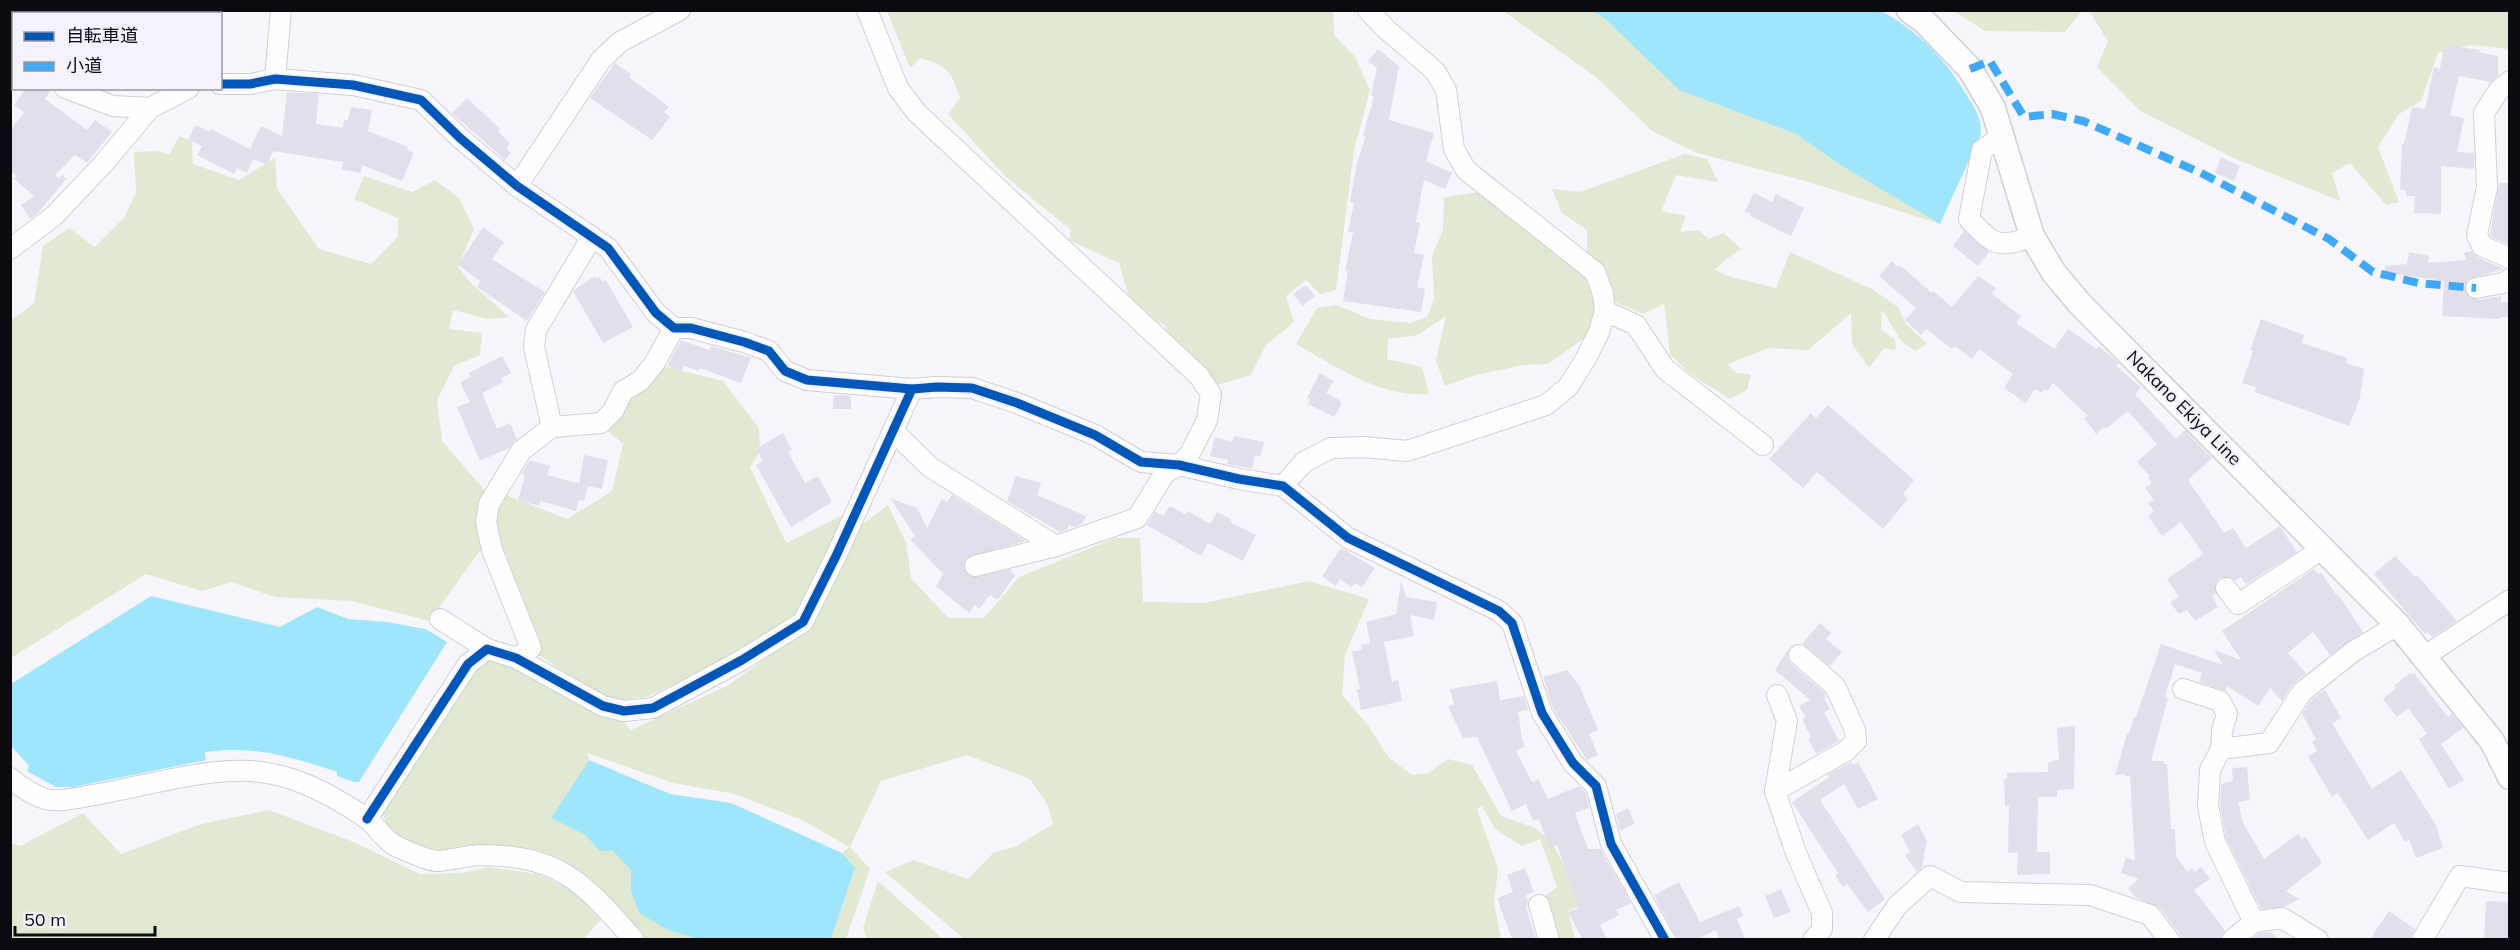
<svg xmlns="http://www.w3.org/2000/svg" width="2520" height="950" viewBox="0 0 2520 950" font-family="Mulish,'Noto Sans JP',sans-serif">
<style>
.green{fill:#e1e8d1}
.water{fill:#9fe6fc}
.building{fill:#e1deeb}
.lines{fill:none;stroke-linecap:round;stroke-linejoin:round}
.minor-casing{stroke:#d0ced5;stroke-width:22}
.major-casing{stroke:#d0ced5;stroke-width:27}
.minor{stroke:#fefefe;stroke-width:20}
.major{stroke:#fefefe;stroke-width:24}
.quiet{stroke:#3fa9f5;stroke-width:8;stroke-dasharray:15 8;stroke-linecap:butt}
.cycleway-casing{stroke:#f5f2fe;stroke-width:13}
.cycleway{stroke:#0057b8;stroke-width:9}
.labels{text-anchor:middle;stroke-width:5;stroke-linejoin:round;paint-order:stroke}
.street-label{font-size:18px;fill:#0c0a11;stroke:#f5f2fe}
</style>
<rect width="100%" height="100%" fill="#f6f5fb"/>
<g class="green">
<polygon points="2486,10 2491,13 2492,11 2509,11 2509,49 2470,45 2438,53 2421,101 2399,114 2378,147 2399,202 2386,205 2350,163 2332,173 2340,201 2231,157 2140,111 2097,67 2108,41 2089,11"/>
<path d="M 887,11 L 1333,11 L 1334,35 L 1355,57 L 1370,90 L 1354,150 L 1336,290 L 1320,294 L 1306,280 L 1286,296 L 1294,322 L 1266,345 L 1251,375 L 1215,386 L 1174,344 L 1164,325 L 1132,308 L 1119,263 L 1069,240 L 1071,230 L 1006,177 L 948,114 L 960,98 C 951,70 947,66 920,58 L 910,68 Z"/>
<polygon points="1503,11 1592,11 1604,18 1679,90 1796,134 1842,166 1940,224 1809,182 1697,153 1652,131 1596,77"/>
<polygon points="1954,11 2082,11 2065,32 1985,31"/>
<polygon points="179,136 192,141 193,164 239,180 275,158 277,189 319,249 371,264 398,237 398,218 354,199 364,176 412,192 435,180 459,198 474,229 458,267 471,283 509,317 488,319 453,310 449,329 482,333 480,355 454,366 437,400 442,441 487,493 485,544 429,621 352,601 275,597 231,582 202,591 146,574 11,658 10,321 34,303 43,246 69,228 95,247 124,218 136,192 134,152 157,151 169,155"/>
<polygon points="1685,154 1707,159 1718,182 1676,175 1661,211 1686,216 1680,232 1699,230 1708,239 1724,233 1741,249 1726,259 1715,270 1731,277 1776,288 1790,252 1872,289 1898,307 1906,324 1927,344 1915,351 1901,341 1882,309 1881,330 1895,339 1896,350 1884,348 1869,368 1852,344 1851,313 1808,350 1769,348 1728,364 1736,373 1751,374 1747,390 1730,399 1689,373 1670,354 1664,304 1643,314 1610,300 1587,255 1587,230 1562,213 1552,189 1580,192"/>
<path d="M 1479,192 L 1584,275 L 1595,296 L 1596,320 L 1589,335 L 1548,364 L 1524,365 L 1476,375 L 1445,386 L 1436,360 L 1446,316 L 1418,335 L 1388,339 L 1387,359 L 1422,367 L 1429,394 C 1380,398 1337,367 1296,344 L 1317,308 L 1336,305 L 1370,319 L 1411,323 L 1427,317 L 1434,299 L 1432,256 L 1443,230 L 1444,197 Z"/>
<polygon points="659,365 723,381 759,428 760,451 750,467 786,543 847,513 793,622 753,646 649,696 612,702 537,654 491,524 506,495 567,519 612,491 623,444 605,428 627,395"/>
<polygon points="888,505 906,543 911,578 948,618 984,618 1019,577 1115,538 1140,538 1143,602 1204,603 1309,581 1369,599 1345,655 1342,695 1368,725 1389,758 1412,775 1428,773 1448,759 1472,765 1501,816 1535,828 1552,842 1584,904 1568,911 1575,939 1556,939 1550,926 1545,896 1557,887 1540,839 1522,846 1496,830 1482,806 1477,809 1498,869 1494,903 1501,939 964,939 885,872 913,860 968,879 994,852 1015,847 1053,824 1047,804 1030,779 967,755 881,781 850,847 870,869 846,939 831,939 855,869 842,853 849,847 802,820 735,794 673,783 587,753 589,760 551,818 585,835 600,851 613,851 632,870 631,891 670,931 700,939 645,939 627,924 574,869 536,850 496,847 457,851 429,849 407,841 388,829 382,811 470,668 485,662 508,663 621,719 631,730 727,686 812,625 851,533"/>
<polygon points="269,810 351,841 420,874 461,873 489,867 538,874 572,890 601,919 583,940 11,940 11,843 20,846 83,813 121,854 201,824"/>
<polygon points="878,881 943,939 867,939 863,928"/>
</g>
<g class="water">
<path d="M 1880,10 C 1919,32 1944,57 1967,96 C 1976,110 1981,117 1981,134 L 1940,224 L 1842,166 L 1796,134 L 1679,90 L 1604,18 L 1592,11 Z"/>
<path d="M 151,596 L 280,627 L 317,607 L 348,619 L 387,622 L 426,629 L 447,642 L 359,782 L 354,782 L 337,776 L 337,772 C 293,757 252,745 205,752 L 206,760 L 73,787 L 56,787 L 27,771 L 29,766 L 11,746 L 11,684 Z"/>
<polygon points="589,760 670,794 731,803 842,853 855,868 831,939 700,939 670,931 639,913 631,891 631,870 613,851 600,851 585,835 551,818"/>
</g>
<g class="building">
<polygon points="2444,45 2480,50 2479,52 2498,56 2498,75 2491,82 2459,76 2450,115 2464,118 2457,152 2474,153 2474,169 2441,166 2441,214 2414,213 2415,196 2406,196 2406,191 2400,189 2402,144 2404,144 2412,107 2425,109 2434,67 2440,69"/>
<polygon points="1378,49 1399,66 1389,120 1434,133 1426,161 1452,173 1445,189 1424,180 1416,222 1420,223 1414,253 1424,255 1417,287 1425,289 1421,312 1343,301 1348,270 1345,272 1353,232 1348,232 1354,203 1350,202 1357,163 1366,136 1363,135 1374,97 1371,96 1377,68 1368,61"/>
<polygon points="615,63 631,74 629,77 669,107 664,112 670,117 652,140 590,98"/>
<polygon points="26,88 52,88 45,99 87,130 95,120 112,132 87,163 75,155 55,175 59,178 63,175 66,179 38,213 30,219 21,205 34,196 14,179 17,176 10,171 10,130 24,113 14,105"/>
<polygon points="287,92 319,94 316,124 343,128 344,120 348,120 351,107 372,110 368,131 408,147 407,150 414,153 402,181 362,165 361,173 342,170 343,162 273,151 267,165 253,159 247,173 237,168 234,174 197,155 202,146 188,139 196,125 209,132 211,129 250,149 261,126 282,136"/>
<polygon points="467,98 500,129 498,131 510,143 506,148 511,153 505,160 452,113"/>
<polygon points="2221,157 2240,166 2234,181 2215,173"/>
<polygon points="2499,183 2510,183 2510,245 2491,237 2490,234"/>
<polygon points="1754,193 1772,202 1776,194 1804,208 1791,236 1750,216 1751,214 1745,211"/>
<polygon points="483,227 504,242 492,259 545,292 527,321 477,287 480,281 458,265"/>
<polygon points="1964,231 1989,252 1978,266 1953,246"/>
<polygon points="2471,251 2477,257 2504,269 2469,279 2465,285 2467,295 2478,300 2501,296 2501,302 2510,302 2510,317 2501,317 2500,319 2442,316 2444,281 2385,272 2385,266 2407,264 2409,252 2429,256 2428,263 2466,260 2464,253"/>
<polygon points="1892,261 1898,267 1900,265 1932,293 1933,291 1952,307 1978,276 1996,288 1992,294 2021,316 2016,323 2054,349 2068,329 2097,349 2099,346 2119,363 2116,366 2141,387 2135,394 2176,439 2185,430 2212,458 2188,480 2224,533 2233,528 2246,548 2280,526 2297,552 2246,584 2241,577 2235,581 2230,577 2219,578 2215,584 2216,593 2212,596 2218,607 2195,621 2187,610 2179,614 2170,602 2179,597 2167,579 2203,554 2181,522 2162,536 2148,516 2154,511 2148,503 2154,500 2145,488 2152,483 2148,478 2150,476 2137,462 2157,444 2128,411 2106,429 2104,427 2096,434 2084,418 2088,416 2053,383 2048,391 2044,389 2042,393 2035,389 2026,403 2004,388 2013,374 1979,349 1972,359 1955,346 1952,349 1926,329 1921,335 1905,320 1916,308 1879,276"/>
<polygon points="595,276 596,279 599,277 603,282 606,280 633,327 603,343 573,291"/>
<polygon points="1306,285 1315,296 1303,306 1293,294"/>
<polygon points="2261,319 2304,335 2302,343 2347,358 2346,363 2364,369 2360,398 2349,426 2255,392 2256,387 2242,383 2253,351 2250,350"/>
<polygon points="681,340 709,350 711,346 751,358 741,383 700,368 699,371 684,366 682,371 667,366"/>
<polygon points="502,356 511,373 501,379 503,382 482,393 497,429 510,423 517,439 509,448 480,461 457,407 470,402 460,382 470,377 469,373"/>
<polygon points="1320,373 1334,381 1326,393 1341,401 1341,405 1334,417 1308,404 1310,399 1307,398"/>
<polygon points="834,395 851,396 851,409 833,409"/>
<polygon points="1828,405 1914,480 1903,494 1908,499 1883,529 1817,472 1803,488 1769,459 1811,413 1816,418"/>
<polygon points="783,433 792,450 788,452 805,483 818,476 832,502 791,527 756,465 763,461 757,450 759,447"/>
<polygon points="1234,436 1264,442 1260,457 1255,455 1252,469 1227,464 1228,460 1210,456 1215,437 1232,442"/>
<polygon points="584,455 608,460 602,489 579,484"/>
<polygon points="530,460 550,466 547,475 588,486 584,501 579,500 576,511 540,501 539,506 518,500 525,476 522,473"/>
<polygon points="1016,476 1041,483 1037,495 1086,516 1082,524 1074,527 1069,525 1067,529 1060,532 1007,501"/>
<polygon points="952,495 1026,541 966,558 963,568 971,577 1012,569 1011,572 1015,575 998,600 990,595 979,609 975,605 969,613 936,586 943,574 910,539 915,536 890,498 917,508 927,528 942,499 947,502"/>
<polygon points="1170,506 1186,515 1188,511 1210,524 1217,512 1231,519 1230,522 1256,535 1243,561 1208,543 1201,556 1147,525 1155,511 1163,516"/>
<polygon points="1341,548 1375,568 1362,587 1355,583 1352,587 1340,579 1336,586 1322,576"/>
<polygon points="2395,556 2415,577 2417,575 2457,621 2432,637 2427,632 2425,634 2374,574"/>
<polygon points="2314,569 2318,574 2321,572 2336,595 2338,594 2363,632 2330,655 2313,632 2288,653 2306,673 2292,685 2282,701 2270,688 2258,706 2227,686 2226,691 2199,682 2202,673 2175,664 2165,697 2168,698 2151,761 2164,761 2164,764 2167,764 2171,829 2175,829 2176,856 2187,872 2192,868 2195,872 2201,867 2210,879 2194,890 2225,930 2220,939 2181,939 2179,933 2160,908 2135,897 2128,888 2139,879 2121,873 2126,857 2135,861 2130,776 2125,776 2125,774 2115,775 2127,734 2129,734 2134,717 2136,717 2161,644 2223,665 2214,650 2241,660 2222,631"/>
<polygon points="1401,581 1406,597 1437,602 1434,620 1410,615 1414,636 1384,642 1392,682 1398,680 1402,701 1361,710 1357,689 1360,689 1352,651 1362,650 1361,645 1370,643 1366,622 1396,614"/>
<polygon points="1820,623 1831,633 1826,639 1842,652 1830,666 1802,644"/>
<polygon points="1789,648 1788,658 1791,664 1825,693 1826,696 1824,698 1830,709 1824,712 1839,741 1816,754 1808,739 1811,737 1802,719 1806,717 1799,706 1810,700 1775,670"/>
<polygon points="1567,670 1580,687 1598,730 1589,734 1598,755 1587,760 1553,708 1543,677"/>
<polygon points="2410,673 2412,675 2414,673 2448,717 2452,714 2463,728 2441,744 2464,780 2449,789 2419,739 2427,734 2408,708 2397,717 2383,699 2396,688 2394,686"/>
<polygon points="1497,681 1500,700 1524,696 1528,710 1518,712 1522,739 1525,746 1516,751 1532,782 1538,779 1548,799 1579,786 1585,792 1589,808 1575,813 1588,849 1600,849 1631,903 1616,910 1619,915 1600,925 1607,939 1582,939 1568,912 1578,908 1557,845 1549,848 1539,819 1533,821 1526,804 1512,811 1477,737 1463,738 1448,706 1454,705 1450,689"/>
<polygon points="2325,690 2341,718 2332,723 2372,789 2401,770 2436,825 2443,848 2416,858 2409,839 2405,842 2394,823 2368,840 2338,793 2332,797 2308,756 2317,751 2312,742 2316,739 2302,714 2311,700"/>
<polygon points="2075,726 2074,789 2057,790 2057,797 2038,797 2037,852 2050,852 2050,874 2017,875 2018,852 2008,853 2009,806 2005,806 2004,779 2007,779 2007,773 2048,772 2048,763 2059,759 2057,728"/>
<polygon points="1851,762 1853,765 1858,762 1878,799 1858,809 1844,784 1820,800 1885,899 1868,912 1847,884 1843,887 1835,875 1838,873 1792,802 1829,777 1827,775"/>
<polygon points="2247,767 2250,800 2238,802 2243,823 2264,859 2298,834 2302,839 2305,836 2322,863 2286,891 2299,899 2284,907 2261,909 2226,838 2220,805 2221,784 2233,781 2232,768"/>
<polygon points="1628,808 1635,823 1620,831 1616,814"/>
<polygon points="1918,824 1927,841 1922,867 1917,872 1905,855 1910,852 1901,835"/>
<polygon points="1525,868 1534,892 1526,895 1528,901 1526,908 1536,939 1512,939 1497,898 1513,892 1507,875"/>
<polygon points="1679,882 1700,922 1739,906 1743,916 1737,919 1745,939 1719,939 1716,930 1698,939 1677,939 1654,895"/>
<polygon points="1781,889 1791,912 1774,918 1765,896"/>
<polygon points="2486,901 2510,902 2508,939 2484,939"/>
<polygon points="2389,911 2415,929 2410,939 2370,939"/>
<polygon points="2271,932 2278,939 2252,939 2259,933"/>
</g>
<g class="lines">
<g class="minor-casing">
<g id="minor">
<polyline points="867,10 898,88 917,113 1199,376 1211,394 1207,420 1189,455 1179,465 1165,473 1137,518 1056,546 975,566"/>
<polyline points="10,23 14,18"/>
<polyline points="275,79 281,10"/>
<polyline points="2510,81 2499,90 2484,113 2487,187 2477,235 2482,246 2510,258"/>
<polyline points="220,84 250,84 275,79 353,85 421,100 460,138 517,186 608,248 656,313 674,328 691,328 744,342 769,351 785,371 807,380 912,389 937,387 972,388 1017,403 1095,435 1141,462 1179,465 1239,479 1283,486 1348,538 1499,611 1512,623 1542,713 1573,763 1596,786 1611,844 1665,940"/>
<polyline points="65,88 113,106 150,108"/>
<path d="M 2001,137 L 1982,150 L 1969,219 C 1992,244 1999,250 2032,236"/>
<polyline points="517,186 601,60 620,42 680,10"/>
<polyline points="10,249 54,216 104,163 150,108 189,88"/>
<polyline points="2476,288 2503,283 2510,279"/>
<polyline points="1605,311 1636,325 1665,369 1763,445"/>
<polyline points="552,427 534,347 536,330 592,237"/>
<polyline points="893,431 930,467 1056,546"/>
<polyline points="1283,486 1304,462 1331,448 1364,447 1407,451 1546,405 1568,387 1585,360 1599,332 1605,311 1603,294 1595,272 1466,170 1454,149 1446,90 1435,71 1386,29 1368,10"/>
<polyline points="2226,588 2238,604 2324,548"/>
<polyline points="440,619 487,649"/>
<polyline points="2425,656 2510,600"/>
<polyline points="516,658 531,648 492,550 486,522 489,504 521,451 552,427 601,423 613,411 623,391 640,381 654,364 674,328"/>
<polyline points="2183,689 2220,701 2227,714 2222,730 2221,749"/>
<polyline points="1777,695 1787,721 1775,791 1796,853 1822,913 1822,929 1813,940"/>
<path d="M 10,778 C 21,787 32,795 45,799 C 59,803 80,797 94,795 C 146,786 198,769 250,771 C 293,773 332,795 366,818 C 378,827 386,843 400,848 C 410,852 427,861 438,861 C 452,860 465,856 479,855 C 560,855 583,882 634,940"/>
<polyline points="1775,791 1846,751 1856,741 1855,730 1835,686 1799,655"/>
<polyline points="367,819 468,664 487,649 516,658 603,706 624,711 653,708 742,660 803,622 836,556 912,389"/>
<polyline points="1539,905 1549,940"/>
<polyline points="2254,922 2215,842 2208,806 2210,770 2221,749 2269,743 2302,692 2354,651 2398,625"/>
<polyline points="1874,940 1897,906 1930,876 1961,892 2090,895 2150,915 2169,940"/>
<polyline points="2232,940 2254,922 2282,918 2318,940"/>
<polyline points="2422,940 2460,876 2510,883"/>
</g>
</g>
<g class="major-casing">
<polyline id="major" points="1909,10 1924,21 1970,69 1993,108 2032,236 2054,273 2080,304 2398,625 2492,741 2510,777"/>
</g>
<use href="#minor" class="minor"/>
<use href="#major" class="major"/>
<polyline class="quiet" points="1970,69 1990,61 2024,117 2052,114 2083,121 2201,173 2329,239 2373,272 2418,283 2476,288"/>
<g class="cycleway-casing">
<g id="cycleway">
<polyline points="220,84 250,84 275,79 353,85 421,100 460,138 517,186 608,248 656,313 674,328 691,328 744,342 769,351 785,371 807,380 912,389 937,387 972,388 1017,403 1095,435 1141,462 1179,465 1239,479 1283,486 1348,538 1499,611 1512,623 1542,713 1573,763 1596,786 1611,844 1665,940"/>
<polyline points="367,819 468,664 487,649 516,658 603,706 624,711 653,708 742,660 803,622 836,556 912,389"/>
</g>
</g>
<use href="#cycleway" class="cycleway"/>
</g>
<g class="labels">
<g class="street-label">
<text transform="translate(2184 408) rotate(45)" y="6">Nakano Ekiya Line</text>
</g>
</g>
<rect width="2520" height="950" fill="none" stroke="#0c0a11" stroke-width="24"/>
<rect x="12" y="12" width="210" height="78" fill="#f5f2fe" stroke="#98959f" stroke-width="1.5"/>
<rect x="24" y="32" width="30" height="9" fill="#0057b8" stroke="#98959f" stroke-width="1.5"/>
<text x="66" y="42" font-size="18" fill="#0c0a11">自転車道</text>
<rect x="24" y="62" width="30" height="9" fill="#3fa9f5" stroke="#98959f" stroke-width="1.5"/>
<text x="66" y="72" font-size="18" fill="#0c0a11">小道</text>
<path d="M15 926v9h140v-9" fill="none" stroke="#0c0a11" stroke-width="3"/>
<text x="24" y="926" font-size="18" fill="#0c0a11" stroke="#f5f2fe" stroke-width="4.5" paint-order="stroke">50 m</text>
</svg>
